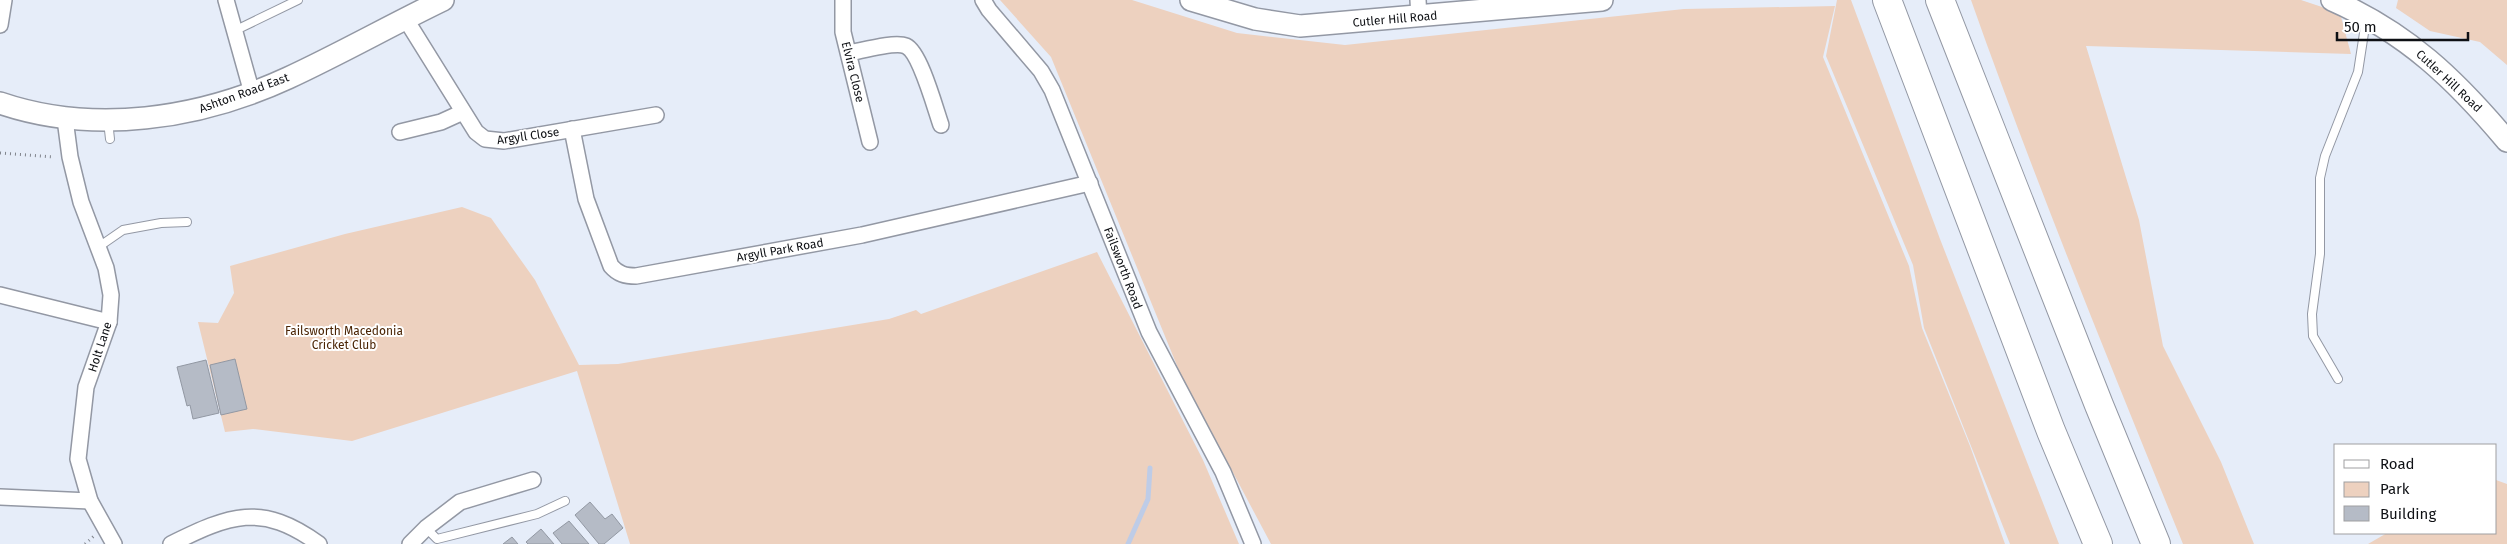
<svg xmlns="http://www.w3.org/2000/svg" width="2507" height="544" viewBox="0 0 2507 544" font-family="'Fira Sans',sans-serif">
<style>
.green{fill:#edd1bf}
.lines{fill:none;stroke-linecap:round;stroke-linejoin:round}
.stream{stroke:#becce7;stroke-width:5}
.building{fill:#b5bbc6;stroke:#9298a3}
.lane-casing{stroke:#9398a4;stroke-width:10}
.street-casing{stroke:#9398a4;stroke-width:18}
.secondary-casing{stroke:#9398a4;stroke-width:24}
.highway-casing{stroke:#9398a4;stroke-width:30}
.path{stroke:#7f838b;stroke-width:3;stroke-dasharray:1 4;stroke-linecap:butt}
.lane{stroke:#fff;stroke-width:8}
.street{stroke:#fff;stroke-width:15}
.secondary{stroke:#fff;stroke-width:21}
.highway{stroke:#fff;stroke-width:28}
.labels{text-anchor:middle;stroke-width:4;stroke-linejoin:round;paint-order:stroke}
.street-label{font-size:12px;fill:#0e1014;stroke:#fff}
.park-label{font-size:12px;fill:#4b2505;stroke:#fff}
</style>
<rect width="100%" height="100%" fill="#e6edf9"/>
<g class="green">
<polygon points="1000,0 1132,0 1237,33 1345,45 1684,9 1835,6 1823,57 1909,266 1922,328 1970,446 2005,544 1271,544 1180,373 1051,57"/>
<polygon points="1837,0 1851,0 1940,239 2059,544 2010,544 1924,328 1913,265 1826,56"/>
<path d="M 1971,0 L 2301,0 L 2340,13 L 2351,54 L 2086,46 L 2139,220 L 2163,346 L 2221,462 L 2254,544 L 2183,544 C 2110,364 2036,184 1971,0 Z"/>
<polygon points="2398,0 2507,0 2507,65 2480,42 2430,31 2396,8"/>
<polygon points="462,207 491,218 535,280 579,365 618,364 889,319 916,310 921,314 1097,252 1203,460 1239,544 630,544 577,371 352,441 253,429 225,432 198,322 218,323 234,293 230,266 345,234"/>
<polygon points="2496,480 2507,484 2507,544 2368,544 2387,533 2496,533"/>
</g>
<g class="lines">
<polyline class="stream" points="1128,544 1148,499 1150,468"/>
</g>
<g class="building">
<polygon points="235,359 247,409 221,415 210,365"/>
<polygon points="206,360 219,413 193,419 190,405 187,406 177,367"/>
<polygon points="590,502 605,519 612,514 623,528 604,544 599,544 575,515"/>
<polygon points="569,521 589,544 562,544 553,533"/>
<polygon points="541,529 554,544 528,544 526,542"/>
<polygon points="512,537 518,544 503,544"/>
</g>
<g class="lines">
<g class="lane-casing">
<g id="lane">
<polyline points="234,31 298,0"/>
<polyline points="108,121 110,139"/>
<polyline points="97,248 123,230 161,223 187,222"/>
<polyline points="2338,379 2313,336 2312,314 2320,254 2320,178 2325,156 2358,72 2366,20"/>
<polyline points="426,528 437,539 537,514 565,501"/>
</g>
</g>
<g class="street-casing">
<g id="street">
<polyline points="226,0 252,93"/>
<polyline points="843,0 843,32 870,142"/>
<polyline points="983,0 989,10 1041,71 1052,90 1149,332 1223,472 1253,544"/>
<polyline points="1418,0 1419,17"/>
<polyline points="405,18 476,132 485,139 504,141 656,115"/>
<polyline points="0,25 4,0"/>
<path d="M 849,53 C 861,51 895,41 906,46 C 920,52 935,108 941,125"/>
<polyline points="65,119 70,157 81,202 106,268 111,295 109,322 86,387 78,459 90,501 114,544"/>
<path d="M 572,129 L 586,199 L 611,266 C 618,274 625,276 636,276 L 862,235 L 1090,183"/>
<polyline points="400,132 441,122 463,112"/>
<polyline points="0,295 109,322"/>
<polyline points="0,497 90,501"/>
<path d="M 171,544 C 230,515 261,502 319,544"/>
<polyline points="410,544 426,528 460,502 533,480"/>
</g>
</g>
<g class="secondary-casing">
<g id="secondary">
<polyline points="1191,0 1255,19 1300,26 1602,0"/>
<path d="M 2332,0 C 2407,33 2455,79 2507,141"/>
<path d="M 0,103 C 94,135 199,119 288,78 C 340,54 391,25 443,0"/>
</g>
</g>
<g class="highway-casing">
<g id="highway">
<polyline points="1887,0 2051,431 2098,544"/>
<polyline points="1940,0 2099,405 2156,544"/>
</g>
</g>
<g class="path">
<polyline points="0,153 54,157"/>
<polyline points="85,544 94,536"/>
</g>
<use href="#lane" class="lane"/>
<use href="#street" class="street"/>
<use href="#secondary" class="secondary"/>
<use href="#highway" class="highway"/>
</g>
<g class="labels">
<g class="street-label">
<text transform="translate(1395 19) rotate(-5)" y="4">Cutler Hill Road</text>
<text transform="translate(853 72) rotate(76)" y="4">Elvira Close</text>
<text transform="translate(2449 81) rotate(43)" y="4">Cutler Hill Road</text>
<text transform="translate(244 93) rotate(-20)" y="4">Ashton Road East</text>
<text transform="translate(528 136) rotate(-8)" y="4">Argyll Close</text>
<text transform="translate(780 250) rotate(-10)" y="4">Argyll Park Road</text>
<text transform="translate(1123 268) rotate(69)" y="4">Failsworth Road</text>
<text transform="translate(100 347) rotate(-72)" y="4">Holt Lane</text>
</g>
<g class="park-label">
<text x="344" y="335">Failsworth Macedonia<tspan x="344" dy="14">Cricket Club</tspan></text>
</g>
</g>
<rect x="2334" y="444" width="162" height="90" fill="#ffffff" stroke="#9f9fa1"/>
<rect x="2344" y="460" width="25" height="8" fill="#ffffff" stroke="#9f9fa1"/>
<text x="2380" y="469" font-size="15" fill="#0e1014">Road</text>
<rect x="2344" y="482" width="25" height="15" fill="#edd1bf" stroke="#9f9fa1"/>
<text x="2380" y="494" font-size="15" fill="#0e1014">Park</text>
<rect x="2344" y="506" width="25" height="15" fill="#b5bbc6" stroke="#9f9fa1"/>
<text x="2380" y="519" font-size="15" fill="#0e1014">Building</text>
<path d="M2337 32v8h131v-8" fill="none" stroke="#0e1014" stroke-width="2.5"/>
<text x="2344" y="32" font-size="15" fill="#0e1014" stroke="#ffffff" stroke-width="4" paint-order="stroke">50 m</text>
</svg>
